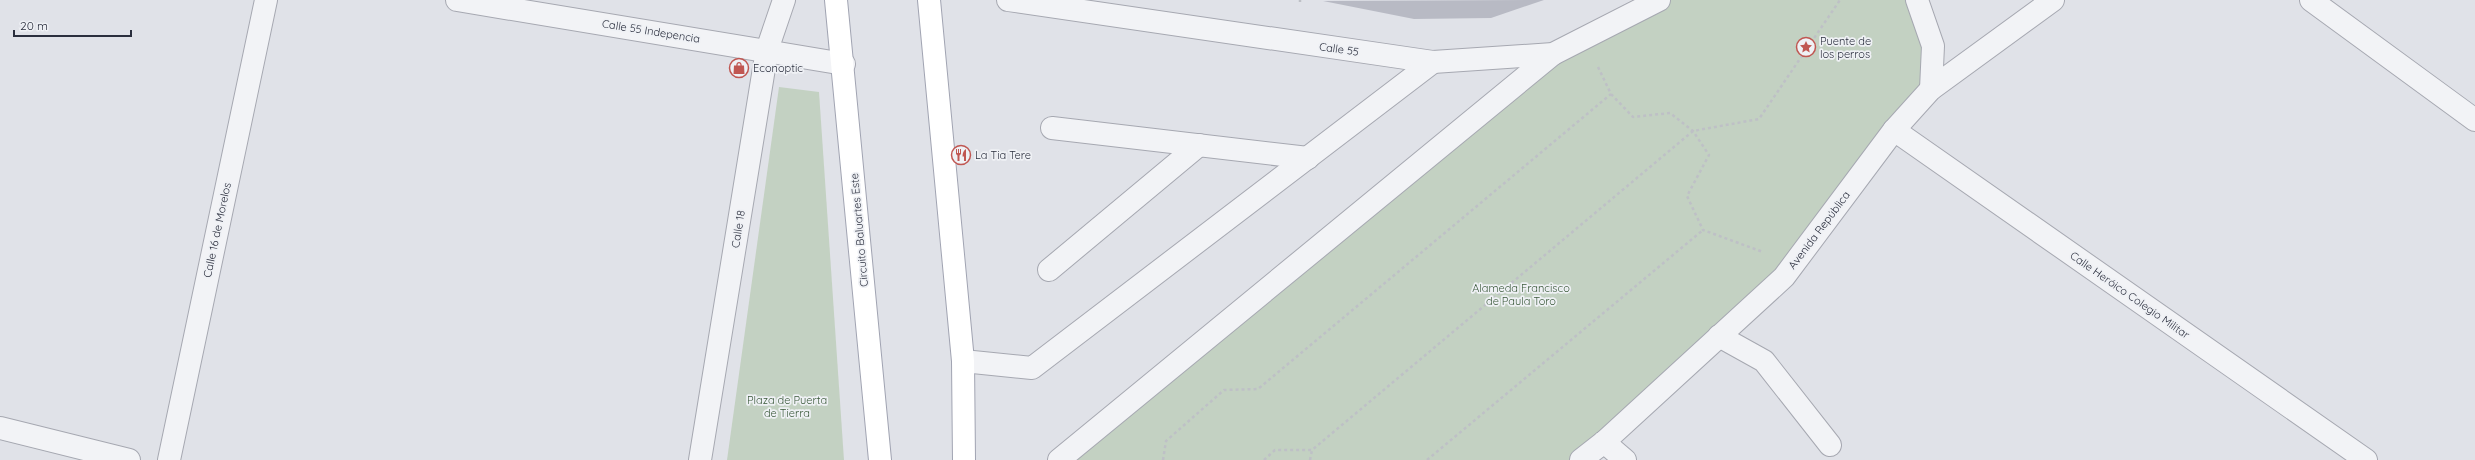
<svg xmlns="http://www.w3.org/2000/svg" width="2475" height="460" viewBox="0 0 2475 460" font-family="Quicksand,sans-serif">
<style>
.green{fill:#c3d1c2}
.building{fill:#b8bac4}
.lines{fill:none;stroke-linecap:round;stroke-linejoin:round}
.service-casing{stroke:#a6a8b1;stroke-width:24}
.minor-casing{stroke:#a6a8b1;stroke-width:24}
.tertiary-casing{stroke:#a6a8b1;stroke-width:24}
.primary-casing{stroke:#a1a4b2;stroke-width:24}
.path{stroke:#bec0c6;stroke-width:2.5;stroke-dasharray:3 3;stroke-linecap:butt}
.service{stroke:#f2f3f6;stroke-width:22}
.minor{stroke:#f2f3f6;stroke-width:22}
.tertiary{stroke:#f2f3f6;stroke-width:22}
.primary{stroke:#fff;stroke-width:22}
.labels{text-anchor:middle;stroke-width:3.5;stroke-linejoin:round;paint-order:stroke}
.street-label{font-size:11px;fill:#2a2e3d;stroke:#eff1f5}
.poi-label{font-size:11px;fill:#2a2e3d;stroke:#eff1f5;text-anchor:start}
.park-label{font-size:11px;fill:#395839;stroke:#eff1f5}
</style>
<rect width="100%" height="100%" fill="#e0e2e8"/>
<g class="green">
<polygon points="1652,0 1917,0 1931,89 1794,263 1581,460 1059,460 1553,54"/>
<polygon points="779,87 819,92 844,460 727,460"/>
</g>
<polygon class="building" points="1544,0 1491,18 1414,19 1323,1"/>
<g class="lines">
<g class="service-casing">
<g id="service">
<polyline points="2311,0 2475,120"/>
<polyline points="1052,128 1308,158"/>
<polyline points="1049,270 1199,145"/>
<polyline points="1719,336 1764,361 1830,445"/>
</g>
</g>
<g class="minor-casing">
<g id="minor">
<polyline points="457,0 844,64"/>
<polyline points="1008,0 1433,62 1553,54 1659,0"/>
<polyline points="1917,0 1933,46 1931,89"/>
<polyline points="1894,130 2366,460"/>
<polyline points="963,361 1032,368 1433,62"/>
<polyline points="0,428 129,460"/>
<polyline points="1604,442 1625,460"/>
<polyline points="169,460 266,0"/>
<polyline points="700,460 767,50 784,0"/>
<polyline points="1059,460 1553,54"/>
</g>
</g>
<g class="tertiary-casing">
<polyline id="tertiary" points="1581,460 1604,442 1784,277 1894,130 1931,89 2053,0"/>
</g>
<g class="primary-casing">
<g id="primary">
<polyline points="836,0 880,460"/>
<polyline points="929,0 963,361 964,460"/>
</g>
</g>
<g class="path">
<polyline points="1300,2 1300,0"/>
<polyline points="1598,67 1611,94 1633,117 1670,113 1693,131 1709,155 1687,196 1703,230 1763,252"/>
<polyline points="1163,460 1166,441 1224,390 1258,389 1611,94"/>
<polyline points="1264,460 1275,450 1312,450 1693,131 1759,119 1840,0"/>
<polyline points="1310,460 1312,450"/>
<polyline points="1427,460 1703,230"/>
</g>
<use href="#service" class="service"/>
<use href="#minor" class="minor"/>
<use href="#tertiary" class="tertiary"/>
<use href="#primary" class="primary"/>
</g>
<defs>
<g id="sight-ring" transform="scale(1)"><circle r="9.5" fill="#eff1f5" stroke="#c05752" stroke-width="1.5"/><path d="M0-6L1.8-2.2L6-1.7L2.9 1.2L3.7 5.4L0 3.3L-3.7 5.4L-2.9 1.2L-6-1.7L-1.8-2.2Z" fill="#c05752"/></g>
<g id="shop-ring" transform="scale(1)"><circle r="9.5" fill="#eff1f5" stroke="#c05752" stroke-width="1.5"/><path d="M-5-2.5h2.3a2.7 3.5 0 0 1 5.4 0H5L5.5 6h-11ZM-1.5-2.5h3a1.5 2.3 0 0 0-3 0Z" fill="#c05752"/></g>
<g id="restaurant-ring" transform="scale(1)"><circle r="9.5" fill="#eff1f5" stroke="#c05752" stroke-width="1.5"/><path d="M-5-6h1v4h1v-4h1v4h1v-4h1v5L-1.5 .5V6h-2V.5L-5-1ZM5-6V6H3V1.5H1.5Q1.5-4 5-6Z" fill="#c05752"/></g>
</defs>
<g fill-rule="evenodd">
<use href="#sight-ring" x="1806" y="47"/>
<use href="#shop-ring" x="739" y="68"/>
<use href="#restaurant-ring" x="961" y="155"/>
</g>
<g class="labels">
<g class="street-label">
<text transform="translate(651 31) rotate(9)" y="4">Calle 55 Indepencia</text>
<text transform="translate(1339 49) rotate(8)" y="4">Calle 55</text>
<text transform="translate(738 229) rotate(-81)" y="4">Calle 18</text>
<text transform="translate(217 230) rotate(-78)" y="4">Calle 16 de Morelos</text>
<text transform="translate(859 230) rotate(-95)" y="4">Circuito Baluartes Este</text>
<text transform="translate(1819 230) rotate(-53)" y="4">Avenida República</text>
<text transform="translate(2130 295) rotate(35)" y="4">Calle Heróico Colegio Militar</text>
</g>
<g class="poi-label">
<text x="1820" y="45">Puente de<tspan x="1820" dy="13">los perros</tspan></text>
<text x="753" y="72">Econoptic</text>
<text x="975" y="159">La Tia Tere</text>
</g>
<g class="park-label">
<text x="1521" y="292">Alameda Francisco<tspan x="1521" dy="13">de Paula Toro</tspan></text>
<text x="787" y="404">Plaza de Puerta<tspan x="787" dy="13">de Tierra</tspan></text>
</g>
</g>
<path d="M14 30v6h117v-6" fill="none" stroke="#2a2e3d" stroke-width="2"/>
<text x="20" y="30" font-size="12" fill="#2a2e3d" stroke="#eff1f5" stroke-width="3" paint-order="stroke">20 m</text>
</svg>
